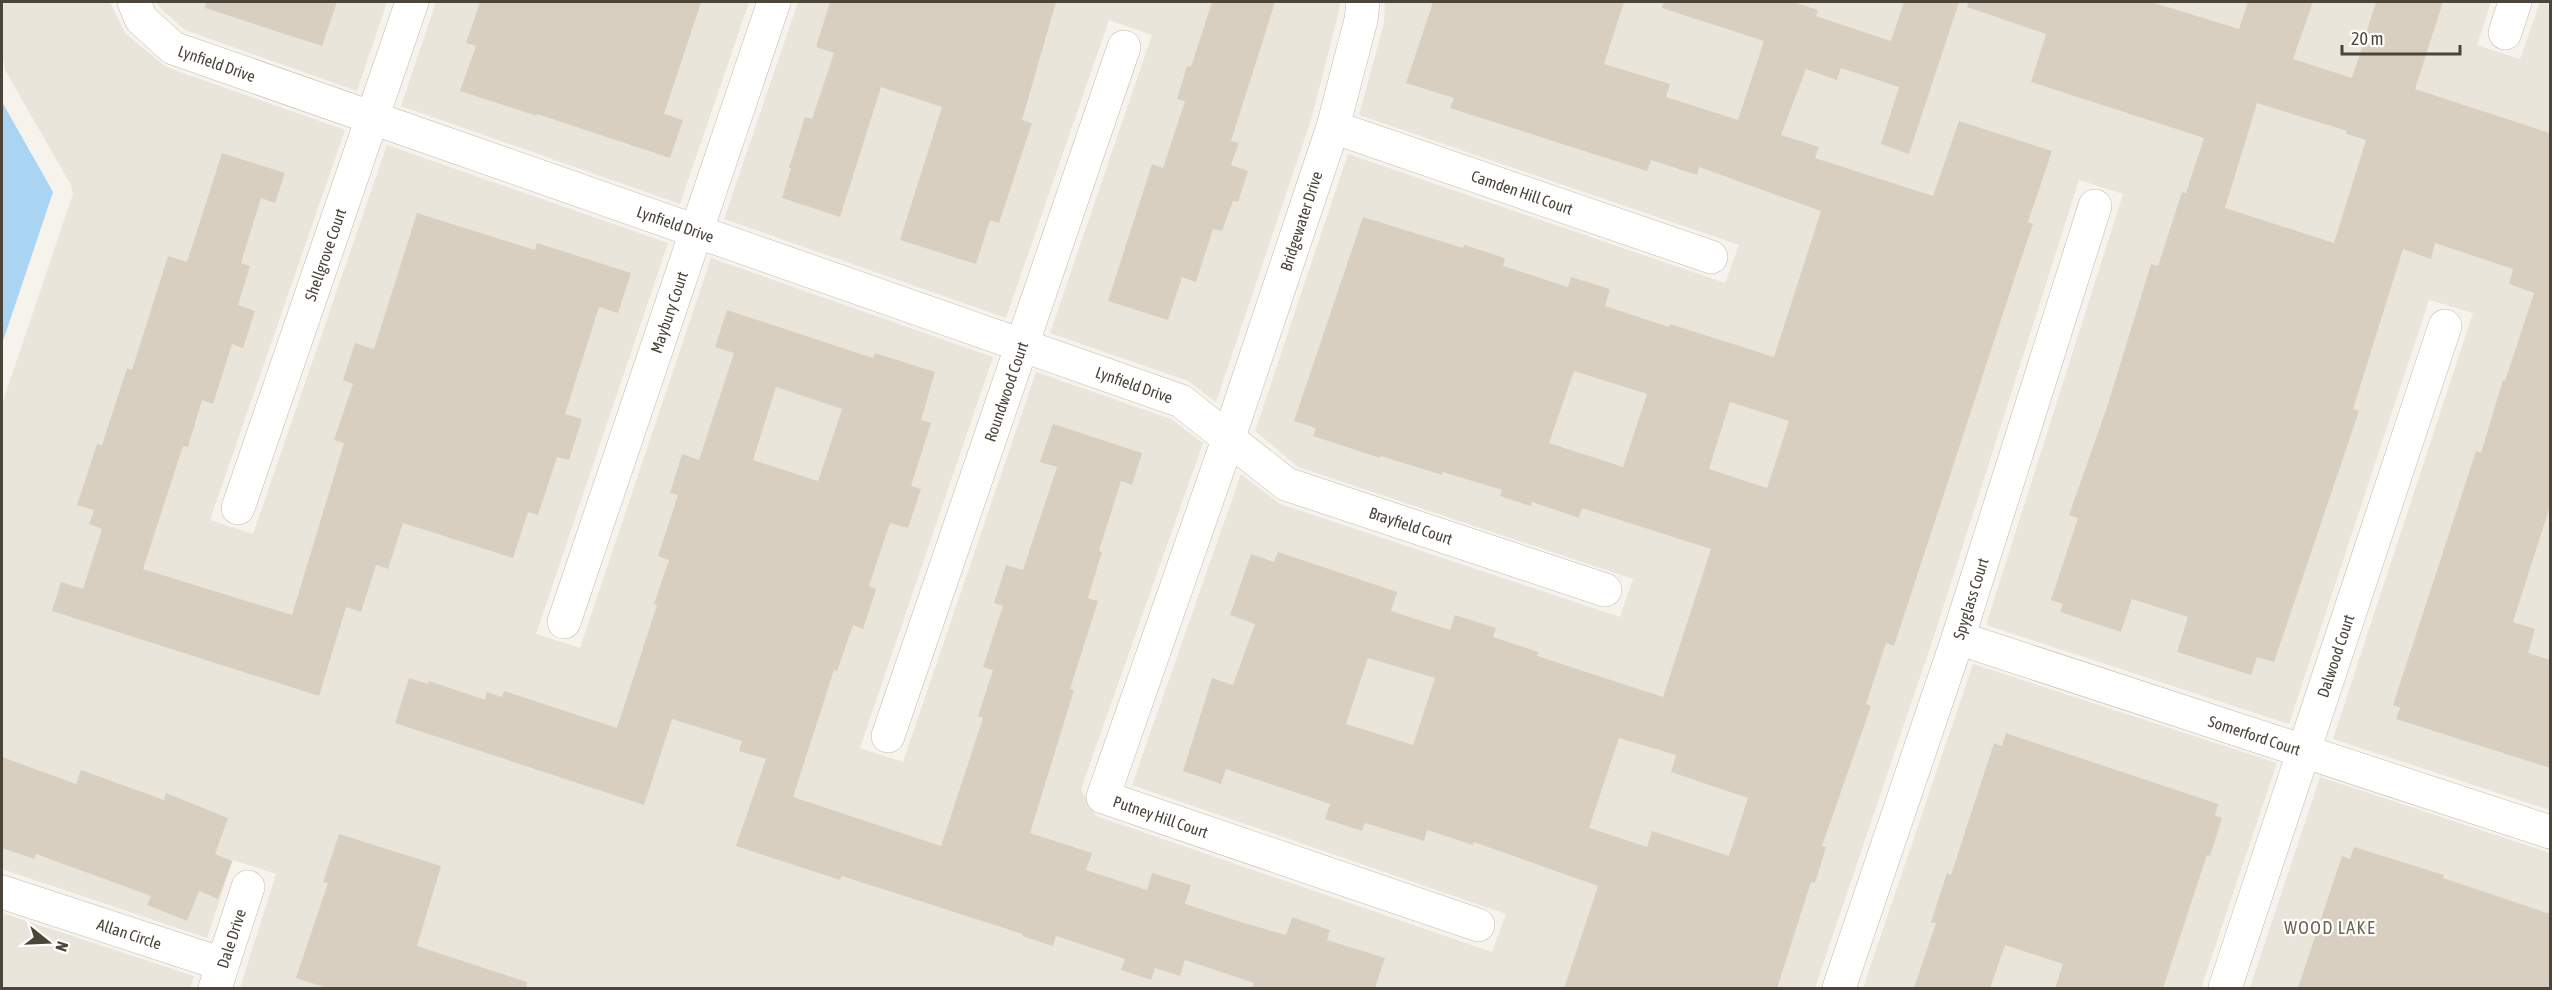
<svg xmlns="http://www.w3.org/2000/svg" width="2552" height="990" viewBox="0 0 2552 990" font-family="'Asap Condensed',sans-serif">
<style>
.residential{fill:#eae5da}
.water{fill:#a9d4f2}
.building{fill:#d8cfc1;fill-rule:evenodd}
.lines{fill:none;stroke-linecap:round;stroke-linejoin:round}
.minor-casing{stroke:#c2bbae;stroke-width:34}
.minor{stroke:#fff;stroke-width:33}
.labels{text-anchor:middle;stroke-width:4.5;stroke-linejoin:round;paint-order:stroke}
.street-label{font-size:16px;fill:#4b4439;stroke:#fff}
.neighbourhood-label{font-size:18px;letter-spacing:1.5px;fill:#6e6250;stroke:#fff}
</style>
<rect width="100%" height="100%" fill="#f6f3ec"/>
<g class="residential">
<polygon points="2,2 110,2 125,33 166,67 345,130 210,520 253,534 387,145 668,243 536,634 580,648 711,258 993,357 860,748 903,762 1036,372 1171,419 1203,443 1081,789 1096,816 1492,952 1506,914 1132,785 1241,474 1280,504 1620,617 1633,579 1298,467 1255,431 1348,154 1725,283 1739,245 1359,115 1384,23 1385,2 2491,2 2477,45 2520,59 2540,2 2550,2 2550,810 2333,739 2473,313 2429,300 2289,724 1986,625 2123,194 2079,180 1936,630 1815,988 240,988 276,874 233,860 207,938 2,869 2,404 73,194 71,185 5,70 2,50"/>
<polygon points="157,2 387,2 357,91 185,30 160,8"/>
<polygon points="436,2 749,2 680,204 401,106"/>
<polygon points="798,2 1340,2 1338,15 1311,120 1216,402 1188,381 1050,333 1152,35 1109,20 1006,318 724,219"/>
<polygon points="1973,664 2277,763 2201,988 1863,988"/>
<polygon points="2320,777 2550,853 2550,988 2250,988"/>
<polygon points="2,913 194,976 190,988 2,988"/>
</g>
<polygon class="water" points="2,102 53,192 2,344"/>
<g class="building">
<polygon points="206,2 337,2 322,46 205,8"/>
<polygon points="480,2 701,2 664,114 683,120 670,158 537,114 537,116 460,91 476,46 466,43"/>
<polygon points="830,2 1056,2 1022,120 1032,123 999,223 990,220 976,264 900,240 942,107 881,87 840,217 782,198 791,168 789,168 805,117 812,119 834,53 816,47"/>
<polygon points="1212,2 1275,2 1231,141 1239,143 1231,165 1248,171 1238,202 1233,201 1222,231 1213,229 1196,282 1182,277 1168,320 1108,301 1152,164 1163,168 1185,101 1177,99 1187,66 1191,67"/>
<path d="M 1433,2 L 1624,2 L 1604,64 L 1670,84 L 1666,97 L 1738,120 L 1764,41 L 1662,8 L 1663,2 L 1793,2 L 1818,10 L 1816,16 L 1891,41 L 1904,2 L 1959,2 L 1909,154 L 1881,144 L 1899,87 L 1841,68 L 1837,80 L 1806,69 L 1781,135 L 1819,147 L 1815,158 L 1933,196 L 1959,121 L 2052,151 L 2028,222 L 2033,224 L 2017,271 L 1894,646 L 1886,643 L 1866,704 L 1871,706 L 1822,846 L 1826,847 L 1815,883 L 1811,882 L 1777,988 L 1564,988 L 1598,886 L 1474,842 L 1473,845 L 1427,830 L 1424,841 L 1365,823 L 1362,831 L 1325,819 L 1330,804 L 1226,769 L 1221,784 L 1183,771 L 1212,678 L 1233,685 L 1255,624 L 1230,615 L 1251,554 L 1274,562 L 1278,552 L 1397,592 L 1391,611 L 1450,630 L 1455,615 L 1496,628 L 1493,637 L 1538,652 L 1537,656 L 1663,697 L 1711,549 L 1582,508 L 1579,518 L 1532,502 L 1531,506 L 1500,496 L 1502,490 L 1443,472 L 1442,475 L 1381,456 L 1380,458 L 1313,436 L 1316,428 L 1294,421 L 1363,217 L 1463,248 L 1464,245 L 1505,258 L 1503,266 L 1568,287 L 1571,277 L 1610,289 L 1605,306 L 1669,327 L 1670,324 L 1774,357 L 1821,211 L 1699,167 L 1697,175 L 1651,160 L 1647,171 L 1450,108 L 1454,98 L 1406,83 ZM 1574,371 L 1647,394 L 1623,467 L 1549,443 ZM 1730,402 L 1789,421 L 1767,488 L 1709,469 ZM 1368,658 L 1435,678 L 1413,745 L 1346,724 ZM 1619,738 L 1676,755 L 1671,772 L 1748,798 L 1729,856 L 1652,831 L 1647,847 L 1589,828 Z"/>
<path d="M 1968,2 L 2151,2 L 2239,29 L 2248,2 L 2313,2 L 2293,59 L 2352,78 L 2376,2 L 2443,2 L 2415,89 L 2550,133 L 2550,506 L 2513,622 L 2535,629 L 2528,653 L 2550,660 L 2550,768 L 2396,719 L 2400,708 L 2393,705 L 2476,451 L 2481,453 L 2503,380 L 2505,381 L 2534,293 L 2509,284 L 2513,269 L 2435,243 L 2431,259 L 2403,249 L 2353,409 L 2359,411 L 2274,662 L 2257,657 L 2251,675 L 2177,652 L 2188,617 L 2132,599 L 2121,632 L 2060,612 L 2063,604 L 2051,600 L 2078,518 L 2069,515 L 2107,407 L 2151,264 L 2158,266 L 2182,192 L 2186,193 L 2204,138 L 2031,82 L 2046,34 L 1967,7 ZM 2257,103 L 2347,131 L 2346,134 L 2366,140 L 2334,243 L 2225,208 Z"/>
<polygon points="222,153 285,173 275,203 261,198 241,263 250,266 238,305 255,311 243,348 232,344 213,404 202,400 188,447 183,446 143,569 292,615 344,443 334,440 353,384 343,380 355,343 374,349 417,213 535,250 537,243 631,273 618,313 599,307 565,414 582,419 569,460 557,457 538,515 528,512 513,558 403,523 388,569 376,565 361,612 346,607 319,696 52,611 61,582 83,589 102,529 89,524 94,510 77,505 97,444 102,445 127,368 132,370 168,256 187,262"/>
<path d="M 727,310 L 873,358 L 875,353 L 935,372 L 921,420 L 931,423 L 911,486 L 921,489 L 908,528 L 890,523 L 869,586 L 876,589 L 863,629 L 853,625 L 837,671 L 834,670 L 793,797 L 941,846 L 983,718 L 978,716 L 993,670 L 983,667 L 1003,606 L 994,603 L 1006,565 L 1023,570 L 1057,467 L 1040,462 L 1053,424 L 1142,453 L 1132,485 L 1121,481 L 1099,551 L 1102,552 L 1088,598 L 1098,601 L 1070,689 L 1074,690 L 1030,833 L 1092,853 L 1086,870 L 1147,890 L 1152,873 L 1191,885 L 1185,904 L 1247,924 L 1286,935 L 1292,917 L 1330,930 L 1327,940 L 1385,958 L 1375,988 L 1252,988 L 1254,983 L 1185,960 L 1180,976 L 1155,968 L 1151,980 L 1121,970 L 1125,959 L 1056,936 L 1053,946 L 1022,936 L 1023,934 L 842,876 L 840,880 L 736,846 L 766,759 L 739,751 L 742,741 L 672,719 L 644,805 L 395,723 L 409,678 L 428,684 L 429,681 L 485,700 L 487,692 L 502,697 L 504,691 L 617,728 L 657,605 L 654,604 L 669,560 L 658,556 L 678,495 L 670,493 L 682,454 L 699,460 L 734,353 L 715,347 ZM 776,387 L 842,409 L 818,481 L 753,460 Z"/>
<polygon points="2006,733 2218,804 2215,816 2222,818 2210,856 2207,855 2163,988 2055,988 2063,964 2005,945 1990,988 1914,988 1936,923 1931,922 1947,873 1951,875 1994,743 2002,746"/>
<polygon points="2,757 76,784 81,770 164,800 166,793 228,818 215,854 232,861 218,899 199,891 187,921 147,905 151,896 36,854 34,859 2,848"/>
<polygon points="339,834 441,866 417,946 527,982 526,988 327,988 296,978 328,883 323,882"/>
<polygon points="2354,847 2444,875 2443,878 2550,914 2550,988 2298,988 2342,856 2350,859"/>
</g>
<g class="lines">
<g class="minor-casing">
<g id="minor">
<path id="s1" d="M 134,2 L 141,19 L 173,48 L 1181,401 L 1286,484 L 1605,590"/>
<path id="s2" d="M 1363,2 L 1361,20 L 1333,127 L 1229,437 L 1103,797 L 1478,925"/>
<polyline points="2505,33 2515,2"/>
<path id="s3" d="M 1333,127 L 1711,257"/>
<path id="s4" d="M 238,508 L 412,2"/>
<path id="s5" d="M 564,622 L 774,2"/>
<path id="s6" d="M 1958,638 L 2550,832"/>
<path id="s7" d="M 888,736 L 1124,47"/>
<path id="s8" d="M 2,892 L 222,964"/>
<path id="s9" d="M 215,988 L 248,887"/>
<path id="s10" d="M 1839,988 L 1958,638 L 2095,206"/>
<path id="s11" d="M 2225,988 L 2445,326"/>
</g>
</g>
<use href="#minor" class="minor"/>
</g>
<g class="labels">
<g class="street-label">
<text dy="6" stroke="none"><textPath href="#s1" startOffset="108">Lynfield Drive</textPath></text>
<text dy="6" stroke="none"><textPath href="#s3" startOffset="200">Camden Hill Court</textPath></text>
<text transform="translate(1301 221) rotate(-72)" y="6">Bridgewater Drive</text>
<text dy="6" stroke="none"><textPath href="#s1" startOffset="594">Lynfield Drive</textPath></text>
<text dy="6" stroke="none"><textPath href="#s4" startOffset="268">Shellgrove Court</textPath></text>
<text dy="6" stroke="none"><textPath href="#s5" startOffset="327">Maybury Court</textPath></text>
<text dy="6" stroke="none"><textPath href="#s1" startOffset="1080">Lynfield Drive</textPath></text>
<text dy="6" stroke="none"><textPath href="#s7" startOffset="364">Roundwood Court</textPath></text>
<text dy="6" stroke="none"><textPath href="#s1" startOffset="1395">Brayfield Court</textPath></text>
<text dy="6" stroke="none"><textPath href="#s10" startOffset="411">Spyglass Court</textPath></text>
<text dy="6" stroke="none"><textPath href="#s11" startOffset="350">Dalwood Court</textPath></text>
<text dy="6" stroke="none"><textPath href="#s6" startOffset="312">Somerford Court</textPath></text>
<text dy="6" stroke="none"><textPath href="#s2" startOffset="898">Putney Hill Court</textPath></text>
<text dy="6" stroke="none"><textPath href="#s8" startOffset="134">Allan Circle</textPath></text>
<text dy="6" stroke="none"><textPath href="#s9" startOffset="52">Dale Drive</textPath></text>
</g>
<g class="neighbourhood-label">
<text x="2330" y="934">WOOD LAKE</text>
</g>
</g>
<rect width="2552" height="990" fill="none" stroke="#4b4439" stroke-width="6"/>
<g transform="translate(48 942) rotate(108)" stroke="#ffffff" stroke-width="4.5" paint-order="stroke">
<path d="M0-4.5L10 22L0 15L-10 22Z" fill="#4b4439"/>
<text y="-9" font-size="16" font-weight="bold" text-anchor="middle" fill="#4b4439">N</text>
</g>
<path d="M2342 45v9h118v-9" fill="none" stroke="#4b4439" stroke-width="3"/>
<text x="2351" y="45" font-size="18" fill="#4b4439" stroke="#ffffff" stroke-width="4.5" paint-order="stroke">20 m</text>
</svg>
